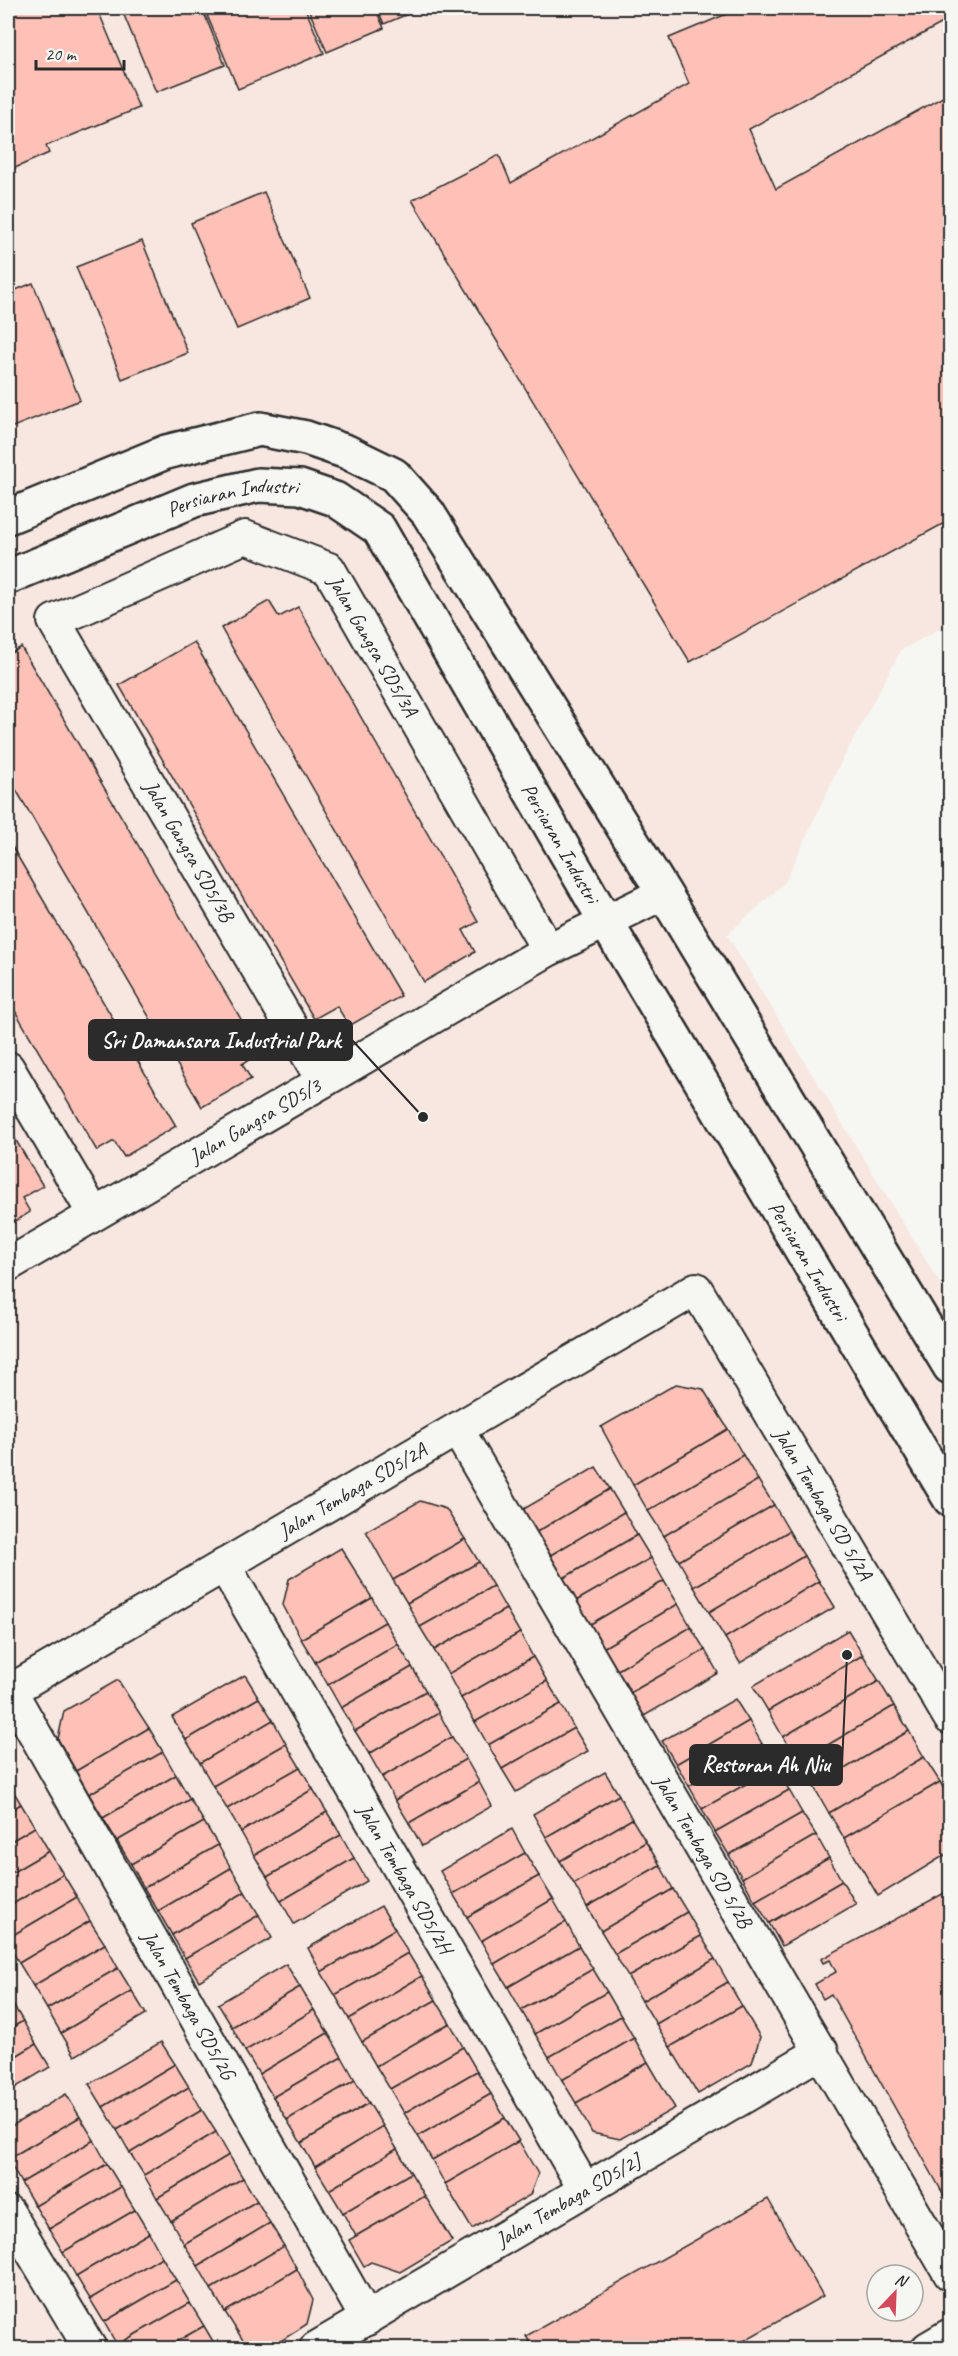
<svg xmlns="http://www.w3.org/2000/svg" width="958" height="2356" viewBox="0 0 958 2356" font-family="Caveat,sans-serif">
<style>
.built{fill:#f8e6e0;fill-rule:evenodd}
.building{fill:#fdc1b7;stroke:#2b2b2b;stroke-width:1.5}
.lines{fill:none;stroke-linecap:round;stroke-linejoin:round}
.street-casing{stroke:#2b2b2b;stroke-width:36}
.secondary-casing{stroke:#2b2b2b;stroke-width:38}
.street{stroke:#f6f6f2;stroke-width:32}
.secondary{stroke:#f6f6f2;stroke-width:33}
.labels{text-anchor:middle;stroke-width:5;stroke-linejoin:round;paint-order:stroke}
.street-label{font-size:21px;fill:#2b2b2b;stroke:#f6f6f2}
.leader{fill:none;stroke:#2b2b2b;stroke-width:2}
.callout-dot{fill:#2b2b2b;stroke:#f6f6f2;stroke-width:2}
.callout{fill:#2b2b2b;stroke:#2b2b2b;stroke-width:2}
.callout-label{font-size:22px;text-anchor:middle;font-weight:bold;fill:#fff}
</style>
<rect width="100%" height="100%" fill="#f6f6f2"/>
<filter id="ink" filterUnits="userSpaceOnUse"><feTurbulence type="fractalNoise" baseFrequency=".0167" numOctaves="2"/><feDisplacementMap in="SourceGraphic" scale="12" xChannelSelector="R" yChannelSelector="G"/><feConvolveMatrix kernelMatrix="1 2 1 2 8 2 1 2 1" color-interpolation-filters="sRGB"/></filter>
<g filter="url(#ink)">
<path class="built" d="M 8,8 L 950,8 L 950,623 L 901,650 L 840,764 L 785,882 L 727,935 L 950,1300 L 950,2348 L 8,2348 ZM 877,2275 L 913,2275 L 913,2311 L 877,2311 Z"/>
<g class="building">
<polygon points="8,8 97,8 139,108 46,146 49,153 8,171"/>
<polygon points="121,8 202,8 225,65 156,92"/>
<polygon points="204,8 305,8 324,53 238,89"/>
<polygon points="308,8 375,8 384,28 327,52"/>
<polygon points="377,8 422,8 384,24"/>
<polygon points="741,8 950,8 950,19 749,129 776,189 950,93 950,520 690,662 412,200 499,155 511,183 689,84 669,38"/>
<polygon points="264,192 310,298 237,329 191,223"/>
<polygon points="142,241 188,353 122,379 76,267"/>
<polygon points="33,283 80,400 8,429 8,293"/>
<polygon points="269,601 279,617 298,607 478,922 463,930 475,952 424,982 221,628"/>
<polygon points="194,642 401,996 349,1026 337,1006 314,1019 119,685"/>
<polygon points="21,647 261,1053 242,1064 251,1079 202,1107 8,776 8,655"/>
<polygon points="8,840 176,1126 124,1157 114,1141 97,1151 8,999"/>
<polygon points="8,1127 43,1186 22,1198 30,1212 8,1226"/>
<polygon points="676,1384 703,1389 728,1429 633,1485 601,1427"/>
<polygon points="728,1429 743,1455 648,1511 633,1485"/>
<polygon points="743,1455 758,1480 664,1536 648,1511"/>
<polygon points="596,1467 610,1489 535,1533 522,1510"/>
<polygon points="758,1480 774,1505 679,1561 664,1536"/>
<polygon points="610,1489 624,1512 549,1556 535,1533"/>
<polygon points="420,1501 446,1509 465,1539 393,1580 366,1531"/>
<polygon points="774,1505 789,1531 694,1587 679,1561"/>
<polygon points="624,1512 637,1535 562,1579 549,1556"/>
<polygon points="789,1531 804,1556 709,1612 694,1587"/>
<polygon points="637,1535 651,1558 576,1601 562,1579"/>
<polygon points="465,1539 479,1562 407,1603 393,1580"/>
<polygon points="341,1548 372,1598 301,1639 283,1605 289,1579"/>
<polygon points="804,1556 819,1581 725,1638 709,1612"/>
<polygon points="651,1558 664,1581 589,1625 576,1601"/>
<polygon points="479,1562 493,1586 420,1627 407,1603"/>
<polygon points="664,1581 678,1604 603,1648 589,1625"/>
<polygon points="819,1581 835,1607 740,1663 725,1638"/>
<polygon points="493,1586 506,1609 434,1650 420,1627"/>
<polygon points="372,1598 385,1622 315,1662 301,1639"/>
<polygon points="678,1604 691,1627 616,1671 603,1648"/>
<polygon points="506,1609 520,1633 448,1674 434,1650"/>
<polygon points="385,1622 398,1644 328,1685 315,1662"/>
<polygon points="691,1627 705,1650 630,1693 616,1671"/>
<polygon points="848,1630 863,1655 768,1711 753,1686"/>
<polygon points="520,1633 533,1657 461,1698 448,1674"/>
<polygon points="398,1644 412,1667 341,1708 328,1685"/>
<polygon points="705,1650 718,1673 644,1716 630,1693"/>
<polygon points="863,1655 879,1681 783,1737 768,1711"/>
<polygon points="533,1657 547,1681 475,1722 461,1698"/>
<polygon points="412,1667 426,1691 355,1731 341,1708"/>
<polygon points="245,1675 259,1698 186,1740 172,1717"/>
<polygon points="118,1680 149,1728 76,1771 58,1739 64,1711"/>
<polygon points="547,1681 561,1704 488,1745 475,1722"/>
<polygon points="879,1681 894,1706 799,1762 783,1737"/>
<polygon points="426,1691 439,1713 369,1754 355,1731"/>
<polygon points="259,1698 273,1720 200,1763 186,1740"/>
<polygon points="735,1699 749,1721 676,1764 662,1741"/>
<polygon points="561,1704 574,1728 502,1769 488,1745"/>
<polygon points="894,1706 909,1731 814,1787 799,1762"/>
<polygon points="439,1713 452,1737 382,1777 369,1754"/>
<polygon points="273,1720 286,1744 213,1786 200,1763"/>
<polygon points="749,1721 762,1744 689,1786 676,1764"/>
<polygon points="149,1728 163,1752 89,1794 76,1771"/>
<polygon points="574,1728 588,1751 516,1792 502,1769"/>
<polygon points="909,1731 924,1757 829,1813 814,1787"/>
<polygon points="452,1737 466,1759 395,1800 382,1777"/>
<polygon points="286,1744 300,1767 227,1809 213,1786"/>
<polygon points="762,1744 776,1767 702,1809 689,1786"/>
<polygon points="163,1752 176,1775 103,1818 89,1794"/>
<polygon points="924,1757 940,1782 844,1838 829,1813"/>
<polygon points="466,1759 479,1782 409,1823 395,1800"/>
<polygon points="300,1767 313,1789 241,1832 227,1809"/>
<polygon points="776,1767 789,1790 715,1832 702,1809"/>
<polygon points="605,1772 619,1795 546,1837 533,1814"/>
<polygon points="176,1775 190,1799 117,1841 103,1818"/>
<polygon points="8,1782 21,1804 8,1812"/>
<polygon points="479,1782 492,1806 422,1846 409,1823"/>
<polygon points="940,1782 950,1799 950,1852 878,1896 844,1838"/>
<polygon points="313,1789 327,1812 254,1855 241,1832"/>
<polygon points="789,1790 802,1813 729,1855 715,1832"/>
<polygon points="619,1795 632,1819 560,1861 546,1837"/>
<polygon points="190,1799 204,1822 131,1864 117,1841"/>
<polygon points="21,1804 35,1827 8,1843 8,1812"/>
<polygon points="327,1812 341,1835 267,1877 254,1855"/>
<polygon points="802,1813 816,1835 742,1878 729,1855"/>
<polygon points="632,1819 646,1842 574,1884 560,1861"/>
<polygon points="204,1822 218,1845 144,1888 131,1864"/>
<polygon points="35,1827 49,1851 8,1875 8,1843"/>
<polygon points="512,1829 525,1853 453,1894 440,1871"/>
<polygon points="341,1835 354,1858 281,1901 267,1877"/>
<polygon points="816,1835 829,1858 755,1901 742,1878"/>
<polygon points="646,1842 660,1865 587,1907 574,1884"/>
<polygon points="218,1845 231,1868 158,1911 144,1888"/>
<polygon points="49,1851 63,1874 8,1907 8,1875"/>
<polygon points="525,1853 539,1876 467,1917 453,1894"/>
<polygon points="354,1858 367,1881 294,1924 281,1901"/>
<polygon points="829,1858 842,1881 769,1923 755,1901"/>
<polygon points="660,1865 673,1889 601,1931 587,1907"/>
<polygon points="231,1868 245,1892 172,1935 158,1911"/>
<polygon points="63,1874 77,1897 8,1938 8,1907"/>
<polygon points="539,1876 553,1899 481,1941 467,1917"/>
<polygon points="842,1881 856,1904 782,1946 769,1923"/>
<polygon points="673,1889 687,1912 615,1954 601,1931"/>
<polygon points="950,1890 950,2206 831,1994 823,1999 815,1984 836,1972 830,1960 823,1963 821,1959"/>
<polygon points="245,1892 259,1915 185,1958 172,1935"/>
<polygon points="77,1897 90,1921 19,1963 8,1943 8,1938"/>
<polygon points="553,1899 566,1922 494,1964 481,1941"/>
<polygon points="381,1906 395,1929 321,1972 308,1948"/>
<polygon points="687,1912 701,1936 628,1977 615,1954"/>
<polygon points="259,1915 272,1938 199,1981 185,1958"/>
<polygon points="90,1921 105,1944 33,1986 19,1963"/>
<polygon points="566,1922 579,1946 508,1987 494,1964"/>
<polygon points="395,1929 408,1953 335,1995 321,1972"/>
<polygon points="701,1936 715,1959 642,2001 628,1977"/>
<polygon points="105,1944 118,1968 47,2009 33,1986"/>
<polygon points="579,1946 593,1969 521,2010 508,1987"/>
<polygon points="408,1953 422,1976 349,2019 335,1995"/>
<polygon points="715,1959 728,1982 656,2024 642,2001"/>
<polygon points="286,1964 300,1987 232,2027 218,2004"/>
<polygon points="118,1968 132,1991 61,2033 47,2009"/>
<polygon points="593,1969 607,1992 535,2034 521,2010"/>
<polygon points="422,1976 436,2000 362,2042 349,2019"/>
<polygon points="728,1982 742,2006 670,2047 656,2024"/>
<polygon points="300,1987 314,2010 245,2051 232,2027"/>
<polygon points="132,1991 146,2014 75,2056 61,2033"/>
<polygon points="607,1992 621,2016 549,2057 535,2034"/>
<polygon points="9,1998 23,2021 8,2030 8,1999"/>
<polygon points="436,2000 450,2023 376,2066 362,2042"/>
<polygon points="742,2006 760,2037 752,2063 698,2094 670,2047"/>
<polygon points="314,2010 328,2033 259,2074 245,2051"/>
<polygon points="621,2016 634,2038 562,2080 549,2057"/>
<polygon points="23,2021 36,2044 8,2061 8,2030"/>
<polygon points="450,2023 463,2047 390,2089 376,2066"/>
<polygon points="328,2033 342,2057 273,2097 259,2074"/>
<polygon points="634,2038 648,2062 576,2103 562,2080"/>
<polygon points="161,2042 175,2064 103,2107 89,2084"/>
<polygon points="36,2044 50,2067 8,2092 8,2061"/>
<polygon points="463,2047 477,2071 404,2113 390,2089"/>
<polygon points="342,2057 355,2080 287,2120 273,2097"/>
<polygon points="648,2062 675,2108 620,2139 592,2133 576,2103"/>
<polygon points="175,2064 189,2087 117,2130 103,2107"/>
<polygon points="477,2071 491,2094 418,2136 404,2113"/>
<polygon points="355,2080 369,2103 301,2143 287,2120"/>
<polygon points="189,2087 202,2110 130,2153 117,2130"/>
<polygon points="66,2094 80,2117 8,2159 8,2128"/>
<polygon points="491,2094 505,2118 432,2160 418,2136"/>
<polygon points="369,2103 383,2126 315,2167 301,2143"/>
<polygon points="202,2110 216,2132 144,2175 130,2153"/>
<polygon points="80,2117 94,2140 21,2183 8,2159"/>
<polygon points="505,2118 519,2141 445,2184 432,2160"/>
<polygon points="383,2126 397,2149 329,2190 315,2167"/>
<polygon points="216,2132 229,2155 157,2198 144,2175"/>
<polygon points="94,2140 107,2164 35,2206 21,2183"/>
<polygon points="519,2141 538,2174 530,2195 472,2229 445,2184"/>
<polygon points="397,2149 411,2173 343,2213 329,2190"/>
<polygon points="229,2155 243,2178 171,2221 157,2198"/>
<polygon points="107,2164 121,2187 49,2229 35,2206"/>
<polygon points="411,2173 425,2196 356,2236 343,2213"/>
<polygon points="243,2178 257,2201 184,2244 171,2221"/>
<polygon points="121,2187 135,2210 63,2252 49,2229"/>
<polygon points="425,2196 452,2241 400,2272 371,2262 364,2266 349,2240"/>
<polygon points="768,2199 823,2296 731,2348 533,2348 526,2336"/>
<polygon points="257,2201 270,2223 198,2266 184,2244"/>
<polygon points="135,2210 149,2233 76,2276 63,2252"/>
<polygon points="270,2223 284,2246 211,2289 198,2266"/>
<polygon points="149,2233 162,2257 90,2299 76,2276"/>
<polygon points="284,2246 297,2269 225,2312 211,2289"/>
<polygon points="162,2257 176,2280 104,2322 90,2299"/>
<polygon points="297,2269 313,2300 307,2324 270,2348 248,2348 225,2312"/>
<polygon points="176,2280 190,2303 117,2345 104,2322"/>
<polygon points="190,2303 204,2326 165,2348 119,2348 117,2345"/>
<polygon points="204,2326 217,2348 165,2348"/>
</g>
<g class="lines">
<g class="street-casing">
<g id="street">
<polyline points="8,1068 94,1214"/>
<path id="s1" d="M 323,1081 L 54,621 L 245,537 L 329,569 L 548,950"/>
<path id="s2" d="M 8,1265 L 548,950 L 664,893"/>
<path id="s3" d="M 457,1429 L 950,2274"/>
<path id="s4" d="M 224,1565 L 585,2190"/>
<path id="s5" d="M 10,1690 L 367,2319"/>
<path id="s6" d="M 8,1692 L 696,1289 L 950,1718"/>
<polyline points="8,2212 90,2348"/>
<path id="s7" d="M 316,2348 L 822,2051"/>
<polyline points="928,2348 950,2335"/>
</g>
</g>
<g class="secondary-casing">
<g id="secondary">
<polyline points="8,517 166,452 260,429 306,438 347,452 394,475 428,513 664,893 950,1367"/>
<path id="s8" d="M 8,577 L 194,500 L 258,485 L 300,487 L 335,499 L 379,529 L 606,922 L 950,1499"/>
</g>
</g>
<use href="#street" class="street"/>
<use href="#secondary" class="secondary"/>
</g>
</g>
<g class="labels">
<g class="street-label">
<text dy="7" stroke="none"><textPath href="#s8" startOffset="240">Persiaran Industri</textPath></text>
<text dy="7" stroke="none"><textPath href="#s1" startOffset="920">Jalan Gangsa SD5/3A</textPath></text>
<text dy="7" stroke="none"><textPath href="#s8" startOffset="762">Persiaran Industri</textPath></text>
<text transform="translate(189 851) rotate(60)" y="7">Jalan Gangsa SD5/3B</text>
<text dy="7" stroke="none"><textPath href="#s2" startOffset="286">Jalan Gangsa SD5/3</textPath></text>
<text dy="7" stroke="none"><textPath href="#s8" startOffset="1248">Persiaran Industri</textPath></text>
<text dy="7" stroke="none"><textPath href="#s6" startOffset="399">Jalan Tembaga SD5/2A</textPath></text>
<text dy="7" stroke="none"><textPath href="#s6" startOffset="1047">Jalan Tembaga SD 5/2A</textPath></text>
<text dy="7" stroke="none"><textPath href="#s3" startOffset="489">Jalan Tembaga SD 5/2B</textPath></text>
<text dy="7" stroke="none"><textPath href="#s4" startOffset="362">Jalan Tembaga SD5/2H</textPath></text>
<text dy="7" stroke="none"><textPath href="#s5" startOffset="362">Jalan Tembaga SD5/2G</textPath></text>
<text dy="7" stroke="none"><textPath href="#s7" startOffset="292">Jalan Tembaga SD5/2J</textPath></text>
</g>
</g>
<path class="leader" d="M423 1117L352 1040M847 1655L842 1765"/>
<g class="callout-dot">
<circle cx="423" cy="1117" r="6"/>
<circle cx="847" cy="1655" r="6"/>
</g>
<g class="callout">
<rect x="89" y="1020" width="263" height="40" rx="6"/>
<rect x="690" y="1745" width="152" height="40" rx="6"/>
</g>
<g class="callout-label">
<text x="221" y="1048">Sri Damansara Industrial Park</text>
<text x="766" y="1772">Restoran Ah Niu</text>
</g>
<rect width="958" height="2356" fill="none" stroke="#f6f6f2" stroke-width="30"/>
<rect x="15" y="15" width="928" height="2326" fill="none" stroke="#2b2b2b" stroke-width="2" filter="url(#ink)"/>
<g transform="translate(895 2293) rotate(23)"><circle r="28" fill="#f6f6f2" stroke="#a5a5a2" stroke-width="1.5"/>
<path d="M0-4.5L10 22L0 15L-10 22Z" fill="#d1495b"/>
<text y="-9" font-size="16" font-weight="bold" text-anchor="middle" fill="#2b2b2b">N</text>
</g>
<path d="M36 60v9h88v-9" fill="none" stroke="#2b2b2b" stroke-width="3"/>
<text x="45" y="60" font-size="18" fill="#2b2b2b" stroke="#f6f6f2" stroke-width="4.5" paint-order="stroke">20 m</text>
</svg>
